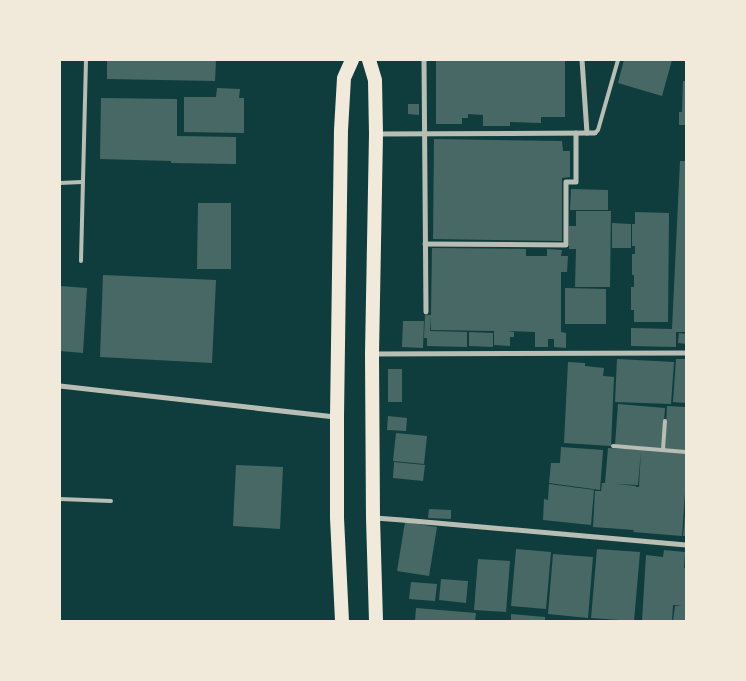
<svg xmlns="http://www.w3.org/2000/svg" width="746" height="681" viewBox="0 0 746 681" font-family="'Public Sans',sans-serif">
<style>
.building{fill:#486865}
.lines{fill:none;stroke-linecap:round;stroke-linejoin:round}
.service{stroke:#b8beb3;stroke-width:4}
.minor{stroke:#b8beb3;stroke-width:5}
.trunk{stroke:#f1e9da;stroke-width:14}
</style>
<rect width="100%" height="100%" fill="#0f3d3e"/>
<g class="building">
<polygon points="107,60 216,60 215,81 107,79"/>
<polygon points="436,60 565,60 565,117 541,117 541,123 510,122 510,126 483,126 483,115 468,114 468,118 462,118 462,124 436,124"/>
<polygon points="624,60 672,60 662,96 618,83"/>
<polygon points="683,81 686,81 686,125 679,125 679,112 682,112"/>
<polygon points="217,88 240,89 239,98 244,98 244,133 184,132 184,97 216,97"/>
<polygon points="101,98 177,99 177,136 236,137 236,164 171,163 171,161 100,159"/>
<polygon points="408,104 419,104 419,115 408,114"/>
<polygon points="434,139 562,141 563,151 570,151 570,177 562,178 562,241 433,239"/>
<polygon points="680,161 686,161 686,332 676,332 676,347 631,346 631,328 672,329"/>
<polygon points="571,189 608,190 608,210 570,210"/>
<polygon points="198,203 231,203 231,269 197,269"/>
<polygon points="576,211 611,211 610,287 575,287 576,249 569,249 569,226 576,226"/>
<polygon points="635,212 669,213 668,322 634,322 634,310 631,310 631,287 634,287 634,275 632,275 632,254 635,254 635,246 632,246 632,224 635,224"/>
<polygon points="612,223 631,224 631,248 612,248"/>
<polygon points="432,248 526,249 526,256 547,256 547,249 562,250 561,256 568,256 567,272 561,272 561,332 566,333 566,348 554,347 554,339 548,339 548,347 535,347 535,332 506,331 514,332 514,337 510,337 510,346 494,345 494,331 431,330 431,317 430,331 467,332 467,347 427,346 427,338 424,338 425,315 431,315"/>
<polygon points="103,275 216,280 212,363 100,357"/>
<polygon points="60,286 87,288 83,353 60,351"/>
<polygon points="565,288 606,289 606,324 565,324"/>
<polygon points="403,321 424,321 423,348 402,347"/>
<polygon points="469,332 493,333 493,347 469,346"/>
<polygon points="679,333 686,334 686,344 678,343"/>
<polygon points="617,359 674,362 671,404 615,402"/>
<polygon points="676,359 686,359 686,403 673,402"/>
<polygon points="568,362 585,363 585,366 604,368 603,376 614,377 611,446 564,443"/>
<rect x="388" y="369" width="14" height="33"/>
<polygon points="618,404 665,408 662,449 641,447 642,446 641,447 615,445"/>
<polygon points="667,406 686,407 686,450 665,449"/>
<polygon points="388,416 407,418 406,431 387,430"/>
<polygon points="396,433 427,436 424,464 393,461"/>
<polygon points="561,447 603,450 600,490 549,483 551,463 560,463"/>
<polygon points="608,448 641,450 638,485 616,484 636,486 636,487 639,487 641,449 686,453 686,478 682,536 633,532 634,530 593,527 595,491 601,491 602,483 605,483"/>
<polygon points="394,462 425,465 423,481 393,478"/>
<polygon points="236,465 283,467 280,529 233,526"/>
<polygon points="549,484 594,490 591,525 543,520 544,499 548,500"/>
<polygon points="429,509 451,510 451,519 428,518"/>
<polygon points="685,515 686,515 686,536 683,536"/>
<polygon points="405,522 437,527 429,576 397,571"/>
<polygon points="516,549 551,552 546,609 511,606"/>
<polygon points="597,549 640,552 634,621 591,618"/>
<polygon points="664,550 685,552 684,568 686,568 686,621 673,621 675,606 682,605 673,605 672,621 642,621 646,555 663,557"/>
<polygon points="553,554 593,557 588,618 548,614"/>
<polygon points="478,559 510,561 506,612 474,610"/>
<polygon points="441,579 468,581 466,603 439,600"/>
<polygon points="411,582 437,584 435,601 409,599"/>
<polygon points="416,608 476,613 475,621 415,621"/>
<polygon points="511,614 545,617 545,621 511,621"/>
</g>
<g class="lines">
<g class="service">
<polyline points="595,133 598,130 618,60"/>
<polyline points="60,183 82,182"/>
<polyline points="81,261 86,60"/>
<polyline points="613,446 686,452"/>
<polyline points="663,450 665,421"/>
<polyline points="60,499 111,501"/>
</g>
<g class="minor">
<polyline points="424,60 426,312"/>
<polyline points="582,60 587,133"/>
<polyline points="378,134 595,133"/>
<polyline points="425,244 566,245 566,182 576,182 576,133"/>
<polyline points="372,354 686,353"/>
<polyline points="60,386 335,417"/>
<polyline points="375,518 402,520 686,545"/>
</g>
<g class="trunk">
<polyline points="369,60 375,80 376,134 372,354 373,518 376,621"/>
<polyline points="342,621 337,518 337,417 341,130 344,78 352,60"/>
</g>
</g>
<rect width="746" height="681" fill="none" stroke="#f1e9da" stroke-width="122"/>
</svg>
